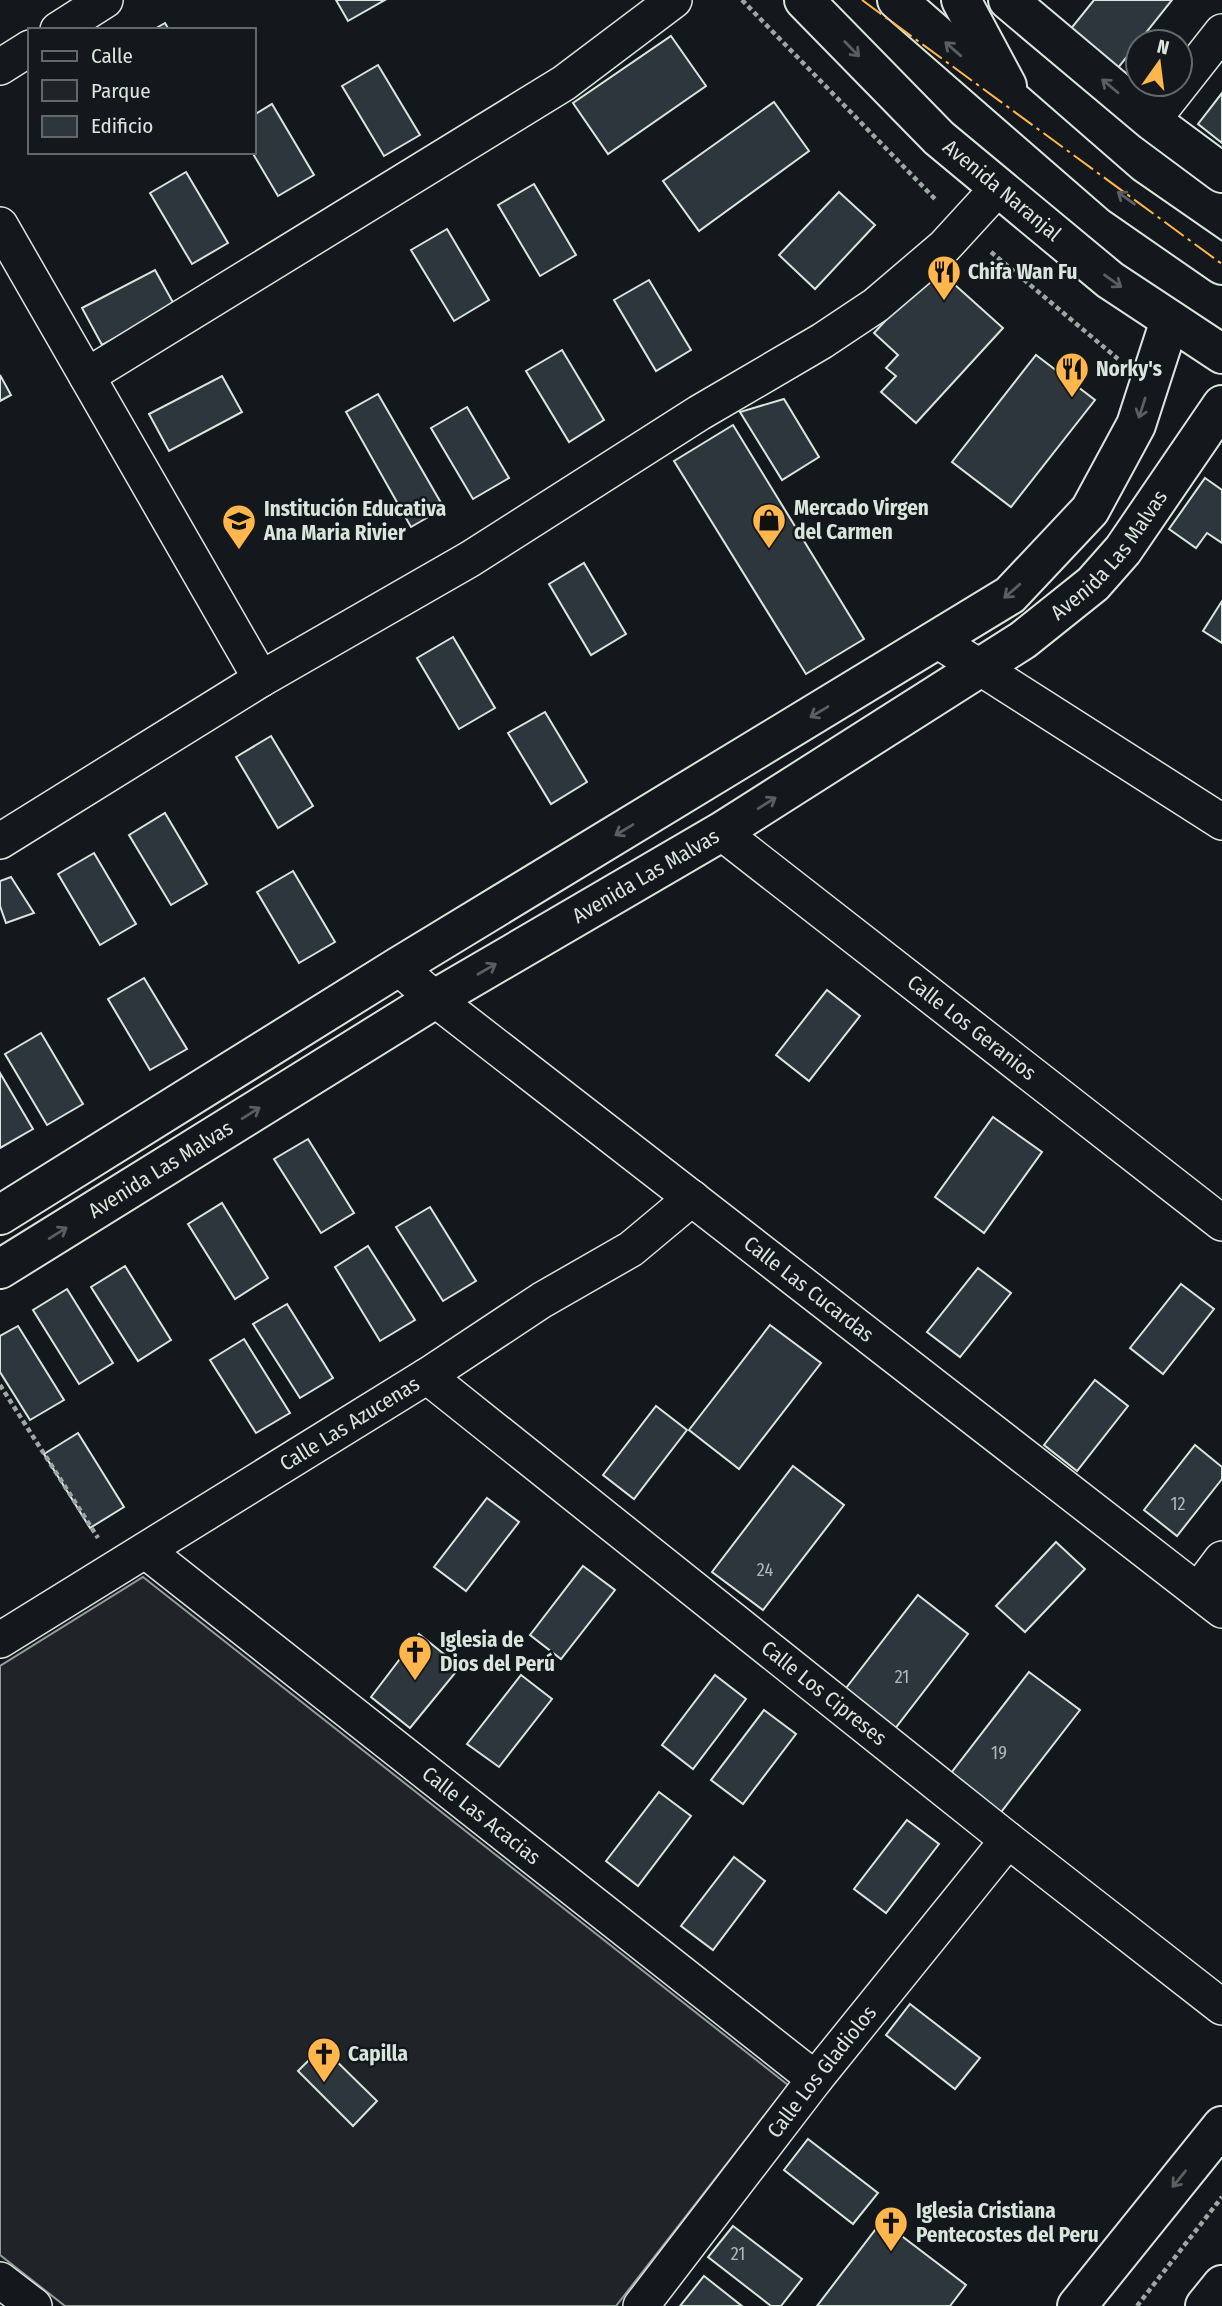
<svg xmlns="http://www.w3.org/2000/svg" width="1222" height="2306" viewBox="0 0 1222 2306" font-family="'Fira Sans Condensed',sans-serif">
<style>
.green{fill:#202428;stroke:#939e99;stroke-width:2}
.building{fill:#2c363c;stroke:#d8e6dc;stroke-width:2}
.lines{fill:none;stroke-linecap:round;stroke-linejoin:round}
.minor-casing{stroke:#d8e6dc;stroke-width:38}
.tertiary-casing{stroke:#d8e6dc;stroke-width:42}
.secondary-casing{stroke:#d8e6dc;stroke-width:42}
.trunk-casing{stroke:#d8e6dc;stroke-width:42}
.path{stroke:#9da8a2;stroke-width:4.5;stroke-dasharray:5 3.5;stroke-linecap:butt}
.minor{stroke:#14181c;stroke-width:35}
.tertiary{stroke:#14181c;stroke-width:38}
.secondary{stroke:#14181c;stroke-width:38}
.trunk{stroke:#14181c;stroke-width:38}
.power{stroke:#ffb74d;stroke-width:2;stroke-dasharray:24 5 3.5 5;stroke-linecap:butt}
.oneway{stroke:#59605f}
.labels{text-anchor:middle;stroke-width:5;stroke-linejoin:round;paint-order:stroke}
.number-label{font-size:18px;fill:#adbab4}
.street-label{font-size:21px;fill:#d8e6dc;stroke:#14181c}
.poi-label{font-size:21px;font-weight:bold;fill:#d8e6dc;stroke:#14181c;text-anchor:start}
</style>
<rect width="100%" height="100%" fill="#14181c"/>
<polygon class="green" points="143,1577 788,2085 616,2306 65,2306 0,2255 0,1666"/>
<g class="building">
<polygon points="336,0 385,0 348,21"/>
<polygon points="1094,0 1172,0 1117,69 1069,31"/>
<polygon points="165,23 169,30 153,30"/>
<polygon points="671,36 706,86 608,154 573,103"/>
<polygon points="378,65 420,135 384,156 342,86"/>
<polygon points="1222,93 1222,143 1198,124"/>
<polygon points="774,102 809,151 699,231 663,181"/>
<polygon points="272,104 314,175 278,196 252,152 254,115"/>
<polygon points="186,172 228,243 192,264 150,193"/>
<polygon points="534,184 576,255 540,276 498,205"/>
<polygon points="839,192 875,225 815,289 779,255"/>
<polygon points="447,229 489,300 454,321 411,250"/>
<polygon points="935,267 1003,328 916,423 881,392 896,376 886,368 898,355 874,333"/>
<polygon points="155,270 175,306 102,345 82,308"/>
<polygon points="649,280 691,350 656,371 614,300"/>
<polygon points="562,350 604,420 569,442 526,371"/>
<polygon points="1036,355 1095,400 1011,507 952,462"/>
<polygon points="0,375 11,395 0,401"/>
<polygon points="222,376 242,412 169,451 149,414"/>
<polygon points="378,394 444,508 411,527 346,412"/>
<polygon points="784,399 819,457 782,480 740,412"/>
<polygon points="467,407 509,478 473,499 431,428"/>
<polygon points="733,425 864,639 806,674 674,461"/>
<polygon points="1205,478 1222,490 1222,543 1207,533 1196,548 1169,529"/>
<polygon points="584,563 626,634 591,655 549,584"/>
<polygon points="1222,601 1222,643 1203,631"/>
<polygon points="453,637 495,708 459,729 417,658"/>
<polygon points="545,712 587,782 551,804 508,733"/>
<polygon points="271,736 313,806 278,828 236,757"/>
<polygon points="165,813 207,884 171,905 129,835"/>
<polygon points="94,853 136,924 100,945 58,874"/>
<polygon points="293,871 335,942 299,963 257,892"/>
<polygon points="11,877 34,913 6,923 0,906 0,881"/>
<polygon points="144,978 187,1049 150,1070 108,999"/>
<polygon points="827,990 860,1016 809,1081 776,1055"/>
<polygon points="41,1033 83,1104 47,1125 5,1054"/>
<polygon points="0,1073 33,1129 0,1148"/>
<polygon points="993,1117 1042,1152 984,1233 935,1197"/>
<polygon points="308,1139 354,1213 321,1233 274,1159"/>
<polygon points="222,1203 268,1278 235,1299 188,1224"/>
<polygon points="430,1207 476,1281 443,1301 396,1227"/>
<polygon points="368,1246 415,1320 380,1341 335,1267"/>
<polygon points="125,1266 171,1340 138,1361 91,1287"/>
<polygon points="978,1268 1011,1293 960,1357 927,1332"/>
<polygon points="1181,1284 1214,1309 1163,1374 1130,1348"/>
<polygon points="67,1289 113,1363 79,1384 33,1310"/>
<polygon points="287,1304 333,1378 300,1398 253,1324"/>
<polygon points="770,1325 821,1363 739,1469 689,1430"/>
<polygon points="18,1326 64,1400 30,1420 0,1372 0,1336"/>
<polygon points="244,1339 290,1413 256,1433 210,1360"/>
<polygon points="1095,1380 1128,1406 1077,1471 1044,1445"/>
<polygon points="656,1406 687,1430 634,1499 603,1475"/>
<polygon points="78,1433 124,1507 90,1528 44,1454"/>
<polygon points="1195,1445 1222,1467 1222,1479 1177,1536 1144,1510"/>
<polygon points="793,1466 844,1505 763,1610 712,1572"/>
<polygon points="487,1498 519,1522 466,1591 434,1567"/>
<polygon points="1056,1542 1085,1569 1025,1632 996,1606"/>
<polygon points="583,1566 615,1590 561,1659 530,1635"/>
<polygon points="918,1595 968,1634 887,1739 836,1701"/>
<polygon points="419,1634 460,1667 410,1728 371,1697"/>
<polygon points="1029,1672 1080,1710 998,1816 948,1777"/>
<polygon points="521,1675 552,1699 499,1767 467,1744"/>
<polygon points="715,1675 746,1699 693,1769 662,1745"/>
<polygon points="764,1710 796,1734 743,1804 711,1780"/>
<polygon points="659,1792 691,1816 638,1886 606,1861"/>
<polygon points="907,1820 939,1844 886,1913 854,1889"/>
<polygon points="734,1857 765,1881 713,1950 681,1926"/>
<polygon points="910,2004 980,2058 955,2089 886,2035"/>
<polygon points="322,2047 377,2101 353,2126 298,2071"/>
<polygon points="808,2139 878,2193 853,2224 784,2170"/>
<polygon points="882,2221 966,2285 950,2306 817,2306"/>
<polygon points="733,2226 802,2279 781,2306 771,2306 708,2257"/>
<polygon points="704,2276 742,2306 680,2306"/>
</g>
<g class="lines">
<g class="minor-casing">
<g id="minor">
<polyline points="58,30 105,0"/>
<polyline points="0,67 30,48"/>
<polyline points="1152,121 1222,32"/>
<polyline points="0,225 261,679"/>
<polyline points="87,376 564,83 674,0"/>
<polyline points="937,640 1222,822"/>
<path id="s1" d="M 721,832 L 1222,1223"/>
<polyline points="0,841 261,679 470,559 699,413 822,341 876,305 944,247 999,187"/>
<path id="s2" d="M 398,967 L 435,999 L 1222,1610"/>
<path id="s3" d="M 427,1376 L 1008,1840 L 1222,2007"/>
<path id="s4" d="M 146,1551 L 815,2079"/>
<polyline points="1198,1591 1222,1559"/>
<path id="s5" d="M 0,1640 L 427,1376 L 542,1300 L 631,1249 L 692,1198"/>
<polyline points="0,2280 34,2306"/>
<path id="s6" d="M 641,2306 L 815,2079 L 1008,1840"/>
</g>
</g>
<g class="tertiary-casing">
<g id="tertiary">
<polyline points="1008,0 1152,121 1222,173"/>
<polyline points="0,1215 398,967 1010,595 1090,510 1136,425 1170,320"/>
<path id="s7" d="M 0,1269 L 435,999 L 721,832 L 1023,640 L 1093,584 L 1123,550 L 1222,405"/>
</g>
</g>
<g class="secondary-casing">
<g id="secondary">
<polyline points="1077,2306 1222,2126"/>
<polyline points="1205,2306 1222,2285"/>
</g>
</g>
<g class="trunk-casing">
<g id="trunk">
<path id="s8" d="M 804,0 L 939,138 L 1110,280 L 1222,354"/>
<polyline points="897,0 1121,195 1222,265"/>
<polyline points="961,0 1007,86"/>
</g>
</g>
<g class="path">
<polyline points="742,0 936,200"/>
<polyline points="991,252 1118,359"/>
<polyline points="0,1385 98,1538"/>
<polyline points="1137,2306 1222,2197"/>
</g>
<use href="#minor" class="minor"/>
<use href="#tertiary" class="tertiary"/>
<use href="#secondary" class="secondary"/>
<use href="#trunk" class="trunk"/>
<polyline class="power" points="862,0 1222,264"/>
</g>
<defs><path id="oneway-shaft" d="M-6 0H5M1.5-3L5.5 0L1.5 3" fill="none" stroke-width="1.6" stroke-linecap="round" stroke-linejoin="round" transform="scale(1.75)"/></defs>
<g class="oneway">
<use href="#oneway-shaft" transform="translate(852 49) rotate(46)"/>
<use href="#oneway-shaft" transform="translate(953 49) rotate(-139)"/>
<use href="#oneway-shaft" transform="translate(1110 86) rotate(-140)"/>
<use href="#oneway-shaft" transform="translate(1126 198) rotate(-144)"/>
<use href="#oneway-shaft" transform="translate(1113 281) rotate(36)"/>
<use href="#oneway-shaft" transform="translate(1142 408) rotate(108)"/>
<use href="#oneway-shaft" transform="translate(1012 591) rotate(139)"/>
<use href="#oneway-shaft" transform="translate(819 712) rotate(149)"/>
<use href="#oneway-shaft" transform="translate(767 803) rotate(-32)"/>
<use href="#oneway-shaft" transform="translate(624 830) rotate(149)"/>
<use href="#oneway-shaft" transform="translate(487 969) rotate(-30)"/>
<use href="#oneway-shaft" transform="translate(251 1113) rotate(-32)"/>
<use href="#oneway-shaft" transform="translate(58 1233) rotate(-32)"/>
<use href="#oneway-shaft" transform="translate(1179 2179) rotate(129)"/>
</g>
<defs>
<g id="restaurant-pin" transform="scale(1.75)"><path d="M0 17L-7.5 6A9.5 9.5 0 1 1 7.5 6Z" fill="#ffb74d" stroke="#14181c"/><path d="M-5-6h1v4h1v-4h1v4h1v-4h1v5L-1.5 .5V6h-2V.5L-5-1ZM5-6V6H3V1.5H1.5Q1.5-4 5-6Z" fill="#111"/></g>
<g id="shop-pin" transform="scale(1.75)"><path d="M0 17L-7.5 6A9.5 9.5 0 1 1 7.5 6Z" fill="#ffb74d" stroke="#14181c"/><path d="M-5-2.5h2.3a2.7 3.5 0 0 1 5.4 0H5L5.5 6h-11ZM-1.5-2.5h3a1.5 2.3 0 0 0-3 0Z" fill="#111"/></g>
<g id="school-pin" transform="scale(1.75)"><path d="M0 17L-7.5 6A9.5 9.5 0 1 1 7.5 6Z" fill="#ffb74d" stroke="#14181c"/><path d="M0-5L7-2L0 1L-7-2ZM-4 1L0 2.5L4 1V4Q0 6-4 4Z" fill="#111"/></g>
<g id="church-pin" transform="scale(1.75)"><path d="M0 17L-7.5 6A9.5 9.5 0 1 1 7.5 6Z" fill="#ffb74d" stroke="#14181c"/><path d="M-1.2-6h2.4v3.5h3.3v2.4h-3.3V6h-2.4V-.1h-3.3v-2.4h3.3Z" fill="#111"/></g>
</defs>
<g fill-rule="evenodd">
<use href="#restaurant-pin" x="944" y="272"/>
<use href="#restaurant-pin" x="1072" y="369"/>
<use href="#shop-pin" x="769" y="520"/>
<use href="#school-pin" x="239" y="521"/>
<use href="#church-pin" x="415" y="1652"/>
<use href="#church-pin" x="324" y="2054"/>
<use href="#church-pin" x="891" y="2223"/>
</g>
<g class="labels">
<g class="number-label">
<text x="1178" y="1510">12</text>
<text x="765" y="1576">24</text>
<text x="902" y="1683">21</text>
<text x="999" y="1759">19</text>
<text x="738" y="2260">21</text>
</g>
<g class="street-label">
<text dy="7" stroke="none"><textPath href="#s8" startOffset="275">Avenida Naranjal</textPath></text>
<text dy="7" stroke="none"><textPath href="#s7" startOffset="1323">Avenida Las Malvas</textPath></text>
<text dy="7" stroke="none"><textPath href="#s7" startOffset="756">Avenida Las Malvas</textPath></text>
<text dy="7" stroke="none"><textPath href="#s1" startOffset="318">Calle Los Geranios</textPath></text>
<text dy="7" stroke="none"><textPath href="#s7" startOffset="189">Avenida Las Malvas</textPath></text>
<text dy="7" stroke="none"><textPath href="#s2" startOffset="522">Calle Las Cucardas</textPath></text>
<text dy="7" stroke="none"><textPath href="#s5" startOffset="411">Calle Las Azucenas</textPath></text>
<text dy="7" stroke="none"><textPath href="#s3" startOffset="508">Calle Los Cipreses</textPath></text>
<text dy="7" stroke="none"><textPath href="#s4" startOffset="427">Calle Las Acacias</textPath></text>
<text dy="7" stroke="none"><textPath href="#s6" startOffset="296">Calle Los Gladiolos</textPath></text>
</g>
<g class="poi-label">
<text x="968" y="279">Chifa Wan Fu</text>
<text x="1096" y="376">Norky's</text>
<text x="794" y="515">Mercado Virgen<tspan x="794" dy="24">del Carmen</tspan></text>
<text x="264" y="516">Institución Educativa<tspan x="264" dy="24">Ana Maria Rivier</tspan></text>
<text x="440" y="1647">Iglesia de<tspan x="440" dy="24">Dios del Perú</tspan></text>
<text x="348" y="2061">Capilla</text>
<text x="916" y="2218">Iglesia Cristiana<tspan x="916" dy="24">Pentecostes del Peru</tspan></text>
</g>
</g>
<rect x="28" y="28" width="228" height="126" fill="#14181c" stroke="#626a69" stroke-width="2"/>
<rect x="42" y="51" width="35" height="10" fill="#14181c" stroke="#626a69" stroke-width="2"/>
<text x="91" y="63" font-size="21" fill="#d8e6dc">Calle</text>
<rect x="42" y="80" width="35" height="21" fill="#202428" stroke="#626a69" stroke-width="2"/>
<text x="91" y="98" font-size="21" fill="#d8e6dc">Parque</text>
<rect x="42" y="116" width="35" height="21" fill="#2c363c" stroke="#626a69" stroke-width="2"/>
<text x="91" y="133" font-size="21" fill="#d8e6dc">Edificio</text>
<g transform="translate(1159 63) rotate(14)"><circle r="33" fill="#14181c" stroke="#626a69" stroke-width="2"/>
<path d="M0-5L12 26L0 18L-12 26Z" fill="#ffb74d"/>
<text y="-10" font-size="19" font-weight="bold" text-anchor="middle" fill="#d8e6dc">N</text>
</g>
</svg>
